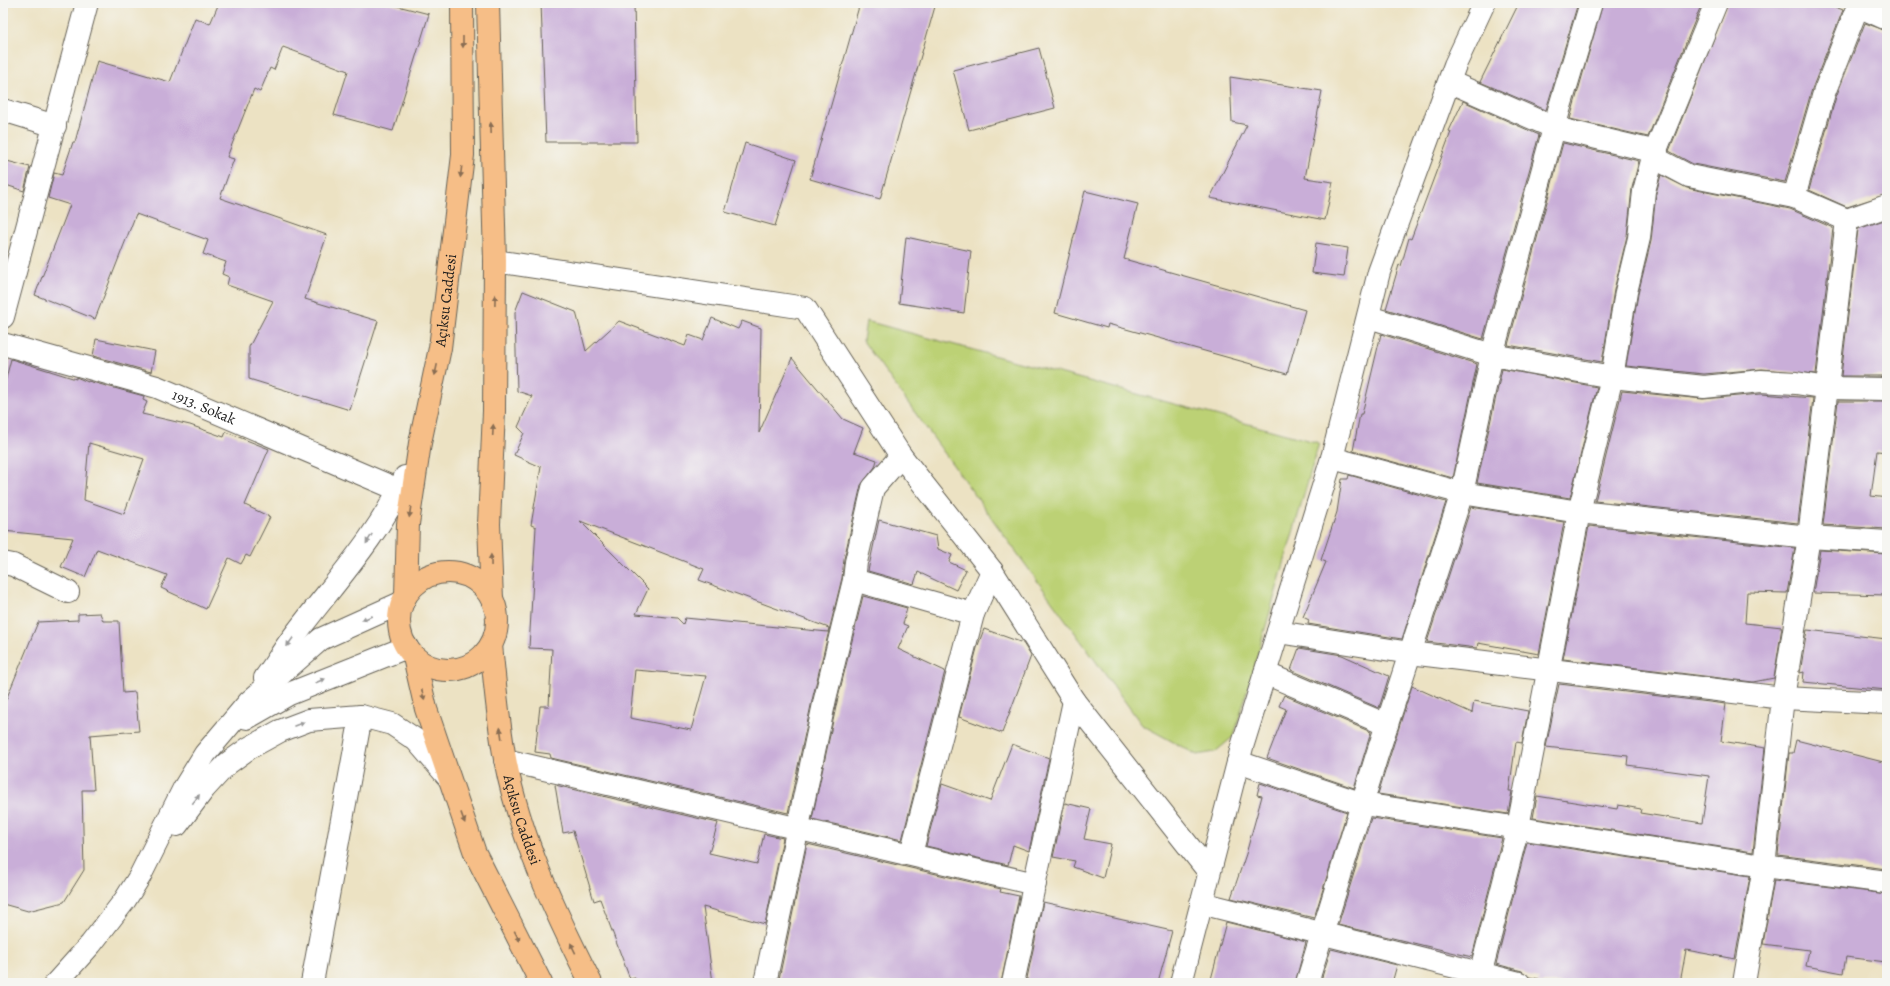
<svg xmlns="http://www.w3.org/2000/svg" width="1890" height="986" viewBox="0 0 1890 986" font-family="Alegreya,serif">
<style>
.green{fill:#bcd174;stroke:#6c7648}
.building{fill:#c9aed8;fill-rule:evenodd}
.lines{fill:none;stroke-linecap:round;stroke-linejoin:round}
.minor-casing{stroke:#656156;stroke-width:24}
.major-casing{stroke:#656156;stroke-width:24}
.minor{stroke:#fff;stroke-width:22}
.major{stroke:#f6be87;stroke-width:22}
.oneway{fill:#896d52}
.oneway2{fill:#999}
.labels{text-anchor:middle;stroke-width:4;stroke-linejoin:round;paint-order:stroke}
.street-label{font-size:15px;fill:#1c1c1c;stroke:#f6f6f2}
</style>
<rect width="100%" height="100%" fill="#f6f6f2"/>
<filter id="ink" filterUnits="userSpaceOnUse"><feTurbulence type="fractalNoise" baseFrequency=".025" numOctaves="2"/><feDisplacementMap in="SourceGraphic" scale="8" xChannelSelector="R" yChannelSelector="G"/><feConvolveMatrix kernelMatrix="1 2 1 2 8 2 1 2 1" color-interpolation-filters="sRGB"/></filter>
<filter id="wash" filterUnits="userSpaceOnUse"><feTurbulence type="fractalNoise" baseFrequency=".012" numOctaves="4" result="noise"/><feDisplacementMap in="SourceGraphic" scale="16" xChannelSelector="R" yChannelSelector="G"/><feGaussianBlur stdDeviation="0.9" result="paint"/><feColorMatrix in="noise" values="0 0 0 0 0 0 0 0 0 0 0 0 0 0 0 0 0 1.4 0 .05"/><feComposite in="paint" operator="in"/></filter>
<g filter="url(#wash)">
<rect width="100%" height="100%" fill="#ece2c3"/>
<polygon class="green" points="866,321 1319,443 1234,736 1215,752 1197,755 1142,725 863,341"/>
<g id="blocks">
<g class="building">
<polygon points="219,3 386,3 429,14 393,131 334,115 348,71 283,47 274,70 270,68 260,92 254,89 227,157 234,159 220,198 327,235 305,299 378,321 350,410 249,379 249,347 273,301 227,285 229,277 222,274 226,262 203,254 208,240 136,214 95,319 35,295 70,205 48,198 54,173 62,175 73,142 75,142 97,61 170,82 195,18 210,24"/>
<polygon points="541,3 634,3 637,142 546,142"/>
<polygon points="860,3 936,3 880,199 810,179"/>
<polygon points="1519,3 1578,3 1546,110 1480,82"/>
<polygon points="1603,3 1702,3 1648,137 1570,119"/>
<polygon points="1728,3 1825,3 1843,10 1812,89 1785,182 1693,164 1669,151"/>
<polygon points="1865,23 1887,31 1887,194 1847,207 1809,190 1836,97"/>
<polygon points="1039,48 1055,108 969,130 953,70"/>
<polygon points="1230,77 1322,91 1305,178 1333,182 1325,220 1210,198 1247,125 1232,122"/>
<polygon points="1463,101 1539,135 1483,339 1386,309 1399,265 1401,266 1409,238 1411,239 1451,132 1449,131"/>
<polygon points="745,143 796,160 775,226 725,212"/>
<polygon points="1563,143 1639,161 1632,188 1627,236 1614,290 1602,362 1508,345"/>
<polygon points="3,160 30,167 24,191 3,184"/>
<polygon points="1661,175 1687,188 1790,209 1833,228 1816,374 1762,369 1704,374 1626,366 1638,294 1651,241 1656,193"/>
<polygon points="1085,191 1138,204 1124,259 1305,310 1287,374 1108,324 1107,328 1055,313"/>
<polygon points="1887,219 1887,376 1841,376 1858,229"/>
<polygon points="906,237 971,251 964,313 899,303"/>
<polygon points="1316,243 1348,248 1344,277 1312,273"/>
<path d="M 523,291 L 576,312 L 586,351 L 619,321 L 685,346 L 689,335 L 703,340 L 712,318 L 738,329 L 742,321 L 761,328 L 759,433 L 792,358 L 843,419 L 863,428 L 854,452 L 877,460 L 875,467 L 861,485 L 844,559 L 842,578 L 813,696 L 788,813 L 551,758 L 550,754 L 535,752 L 540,706 L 549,706 L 552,649 L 529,648 L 536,527 L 531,525 L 541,467 L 514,455 L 524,433 L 518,427 L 532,396 L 517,391 L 515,312 ZM 580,521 L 704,569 L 699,580 L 829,628 L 828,632 L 685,618 L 683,624 L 677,618 L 636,614 L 648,589 ZM 635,670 L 706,676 L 691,730 L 630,718 Z"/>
<polygon points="1381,334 1477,364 1453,478 1353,451 1360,414 1362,414"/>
<polygon points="96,339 155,351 151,372 93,356"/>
<path d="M 11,359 L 76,379 L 76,377 L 88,382 L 88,381 L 144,396 L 143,400 L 147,402 L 142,414 L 190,425 L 224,437 L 226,432 L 269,449 L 245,505 L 270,517 L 250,557 L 246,555 L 241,564 L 229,558 L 206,609 L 161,588 L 167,575 L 97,549 L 85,577 L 61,567 L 73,538 L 3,531 L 3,390 ZM 89,443 L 144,459 L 124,514 L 84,500 Z"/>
<polygon points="1502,369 1597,387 1570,498 1477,483"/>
<polygon points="1622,391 1703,399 1761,394 1813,398 1798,523 1595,501"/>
<polygon points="1838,401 1887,401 1887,452 1877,451 1871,496 1887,498 1887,529 1823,525"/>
<polygon points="1349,475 1446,502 1402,639 1308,624 1309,620 1303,617 1326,562 1321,560 1337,512 1342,479 1348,479"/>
<polygon points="1471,507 1564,522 1539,654 1478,643 1477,648 1427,642"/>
<polygon points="879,520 936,536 938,549 952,555 949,562 966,570 956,590 918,572 914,584 868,571"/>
<polygon points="1589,526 1795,548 1787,593 1747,592 1745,623 1782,627 1774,678 1753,682 1563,659"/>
<polygon points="1820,550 1887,554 1887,595 1813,593"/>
<polygon points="863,596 907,608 903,624 908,626 898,649 945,671 902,840 812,819 837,702"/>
<polygon points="100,613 103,621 119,621 123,693 135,692 139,731 90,735 94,790 82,790 84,870 64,902 28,911 3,904 3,707 38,622 78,620 78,614"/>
<polygon points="984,629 1023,643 1031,656 1002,733 959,717 977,648"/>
<polygon points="1807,630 1887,639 1887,690 1803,682 1804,672 1800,673"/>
<polygon points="1299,648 1342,655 1389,676 1379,708 1291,670"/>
<polygon points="1559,684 1726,704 1721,741 1765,748 1753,852 1533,818 1537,796 1617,809 1618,805 1641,809 1640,813 1702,823 1709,776 1627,765 1628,756 1546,747"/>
<polygon points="1412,686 1472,713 1474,701 1528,711 1522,743 1516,742 1509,791 1512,791 1508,814 1378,794"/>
<polygon points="1284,695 1371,732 1354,788 1267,758 1286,709 1279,706"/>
<polygon points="1796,740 1887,763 1887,869 1778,855 1789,753 1793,753"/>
<polygon points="1012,744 1049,758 1029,851 1013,845 1008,865 926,846 942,784 990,801"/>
<polygon points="1260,783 1347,812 1314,918 1231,898 1246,854 1262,796 1257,795"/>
<polygon points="555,785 718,823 709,853 757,864 764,834 783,838 765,924 703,907 713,983 636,983 635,978 630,979 600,899 594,901 573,831 563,833"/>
<polygon points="1065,803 1091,809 1084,839 1111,844 1103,878 1073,867 1075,861 1053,857"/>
<polygon points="1371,818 1502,838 1472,957 1338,925"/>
<polygon points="1527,842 1750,876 1735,959 1686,950 1680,983 1538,983 1539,979 1529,977 1522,971 1496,964"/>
<polygon points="807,844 1001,889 1000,892 1019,896 1001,983 800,983 779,979"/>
<polygon points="1774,880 1887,894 1886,962 1846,957 1843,973 1806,966 1809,950 1763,944"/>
<polygon points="1043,902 1172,931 1158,983 1026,983"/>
<polygon points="1226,922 1306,942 1295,983 1210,983"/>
<polygon points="1331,949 1397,965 1392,983 1320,983"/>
</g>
</g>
</g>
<g filter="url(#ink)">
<use href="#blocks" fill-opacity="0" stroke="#656156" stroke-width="1"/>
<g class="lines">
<g class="minor-casing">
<g id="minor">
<polyline points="1858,6 1887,19"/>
<polyline points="1450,82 1555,128 1657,152"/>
<polyline points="3,110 55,126"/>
<polyline points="1653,157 1689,176 1794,197 1847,220 1887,206"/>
<polyline points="1794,197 1824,93 1859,3"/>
<polyline points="495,261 805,308 901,456 992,571 1074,701 1209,872"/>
<polyline points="3,317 87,3"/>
<polyline points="1369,317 1492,355 1612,377 1704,387 1761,381 1796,383 1827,388 1887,389"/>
<path id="s1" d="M 3,344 L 157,387 L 399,490"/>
<polyline points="1332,458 1462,493 1579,512 1809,537 1887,542"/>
<polyline points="3,563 13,565 68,592"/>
<polyline points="854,580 973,614"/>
<polyline points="1278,632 1410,653 1783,698 1887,703"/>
<polyline points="1265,673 1387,725"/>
<path d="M 265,678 C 274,666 282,652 291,640 C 330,587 378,538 405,477"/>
<polyline points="247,718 289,694 407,647"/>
<polyline points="505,760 1035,884"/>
<polyline points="1238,762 1363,804 1764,866 1887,882"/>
<polyline points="177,825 204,789 227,764 249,748 280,731 309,720 361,716 392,724 416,740 448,777"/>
<polyline points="911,854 973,614 992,571"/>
<polyline points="1201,903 1519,983"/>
<polyline points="56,983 91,944 125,900 140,876 184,788 205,754 249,702 321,639 403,602"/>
<polyline points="312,983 361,716"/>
<polyline points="765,983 825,699 854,580 856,562 873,488 901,456"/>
<polyline points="1013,983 1074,701"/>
<polyline points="1181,983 1242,747 1332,458 1379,272 1455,65 1484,3"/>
<polyline points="1307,983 1377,755 1462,493 1492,355 1559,110 1591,3"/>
<polyline points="1478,983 1518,827 1579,512 1612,377 1626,292 1639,238 1644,191 1653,157 1716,3"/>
<polyline points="1744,983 1764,866 1783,698 1809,537 1847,220"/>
</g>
</g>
<g class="major-casing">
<g id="major">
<polyline points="488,3 495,261 494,411 489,524 492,599"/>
<circle cx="448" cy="621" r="49"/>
<path id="s2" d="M 406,595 L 408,524 L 420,443 L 440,348 L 463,155 L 462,3"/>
<path id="s3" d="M 491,645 C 495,683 498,722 505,759 C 520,838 555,912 591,983"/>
<polyline points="414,657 426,709 475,853 541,983"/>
</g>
</g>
<use href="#minor" class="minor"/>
<use href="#major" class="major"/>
</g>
<defs><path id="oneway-solid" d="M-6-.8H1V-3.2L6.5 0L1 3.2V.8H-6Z"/></defs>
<g class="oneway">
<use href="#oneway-solid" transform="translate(463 42) rotate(90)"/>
<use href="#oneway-solid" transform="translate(491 128) rotate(-92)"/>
<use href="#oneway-solid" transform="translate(461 172) rotate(97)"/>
<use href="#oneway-solid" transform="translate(495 300) rotate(-89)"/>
<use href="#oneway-solid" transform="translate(436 370) rotate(102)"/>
<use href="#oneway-solid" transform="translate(493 430) rotate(-87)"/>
<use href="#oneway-solid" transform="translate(410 512) rotate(98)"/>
<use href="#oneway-solid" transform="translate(491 560) rotate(-91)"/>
<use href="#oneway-solid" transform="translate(423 695) rotate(77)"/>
<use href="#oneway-solid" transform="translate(501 733) rotate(-98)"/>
<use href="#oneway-solid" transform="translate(463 818) rotate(70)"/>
<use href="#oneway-solid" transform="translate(517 936) rotate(63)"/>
<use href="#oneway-solid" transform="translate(573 948) rotate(-116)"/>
</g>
<g class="oneway2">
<use href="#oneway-solid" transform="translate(369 539) rotate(122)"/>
<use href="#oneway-solid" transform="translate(367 618) rotate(157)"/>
<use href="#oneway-solid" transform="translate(290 642) rotate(125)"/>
<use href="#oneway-solid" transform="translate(320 681) rotate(-23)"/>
<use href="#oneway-solid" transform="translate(299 724) rotate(-21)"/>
<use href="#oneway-solid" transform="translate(196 799) rotate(-52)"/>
</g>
</g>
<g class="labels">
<g class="street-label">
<text dy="5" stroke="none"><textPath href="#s2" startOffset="298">Açıksu Caddesi</textPath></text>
<text dy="5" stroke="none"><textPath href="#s1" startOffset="211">1913. Sokak</textPath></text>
<text dy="5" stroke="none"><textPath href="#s3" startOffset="178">Açıksu Caddesi</textPath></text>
</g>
</g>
<rect width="1890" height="986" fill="none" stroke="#f6f6f2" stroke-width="16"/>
</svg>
